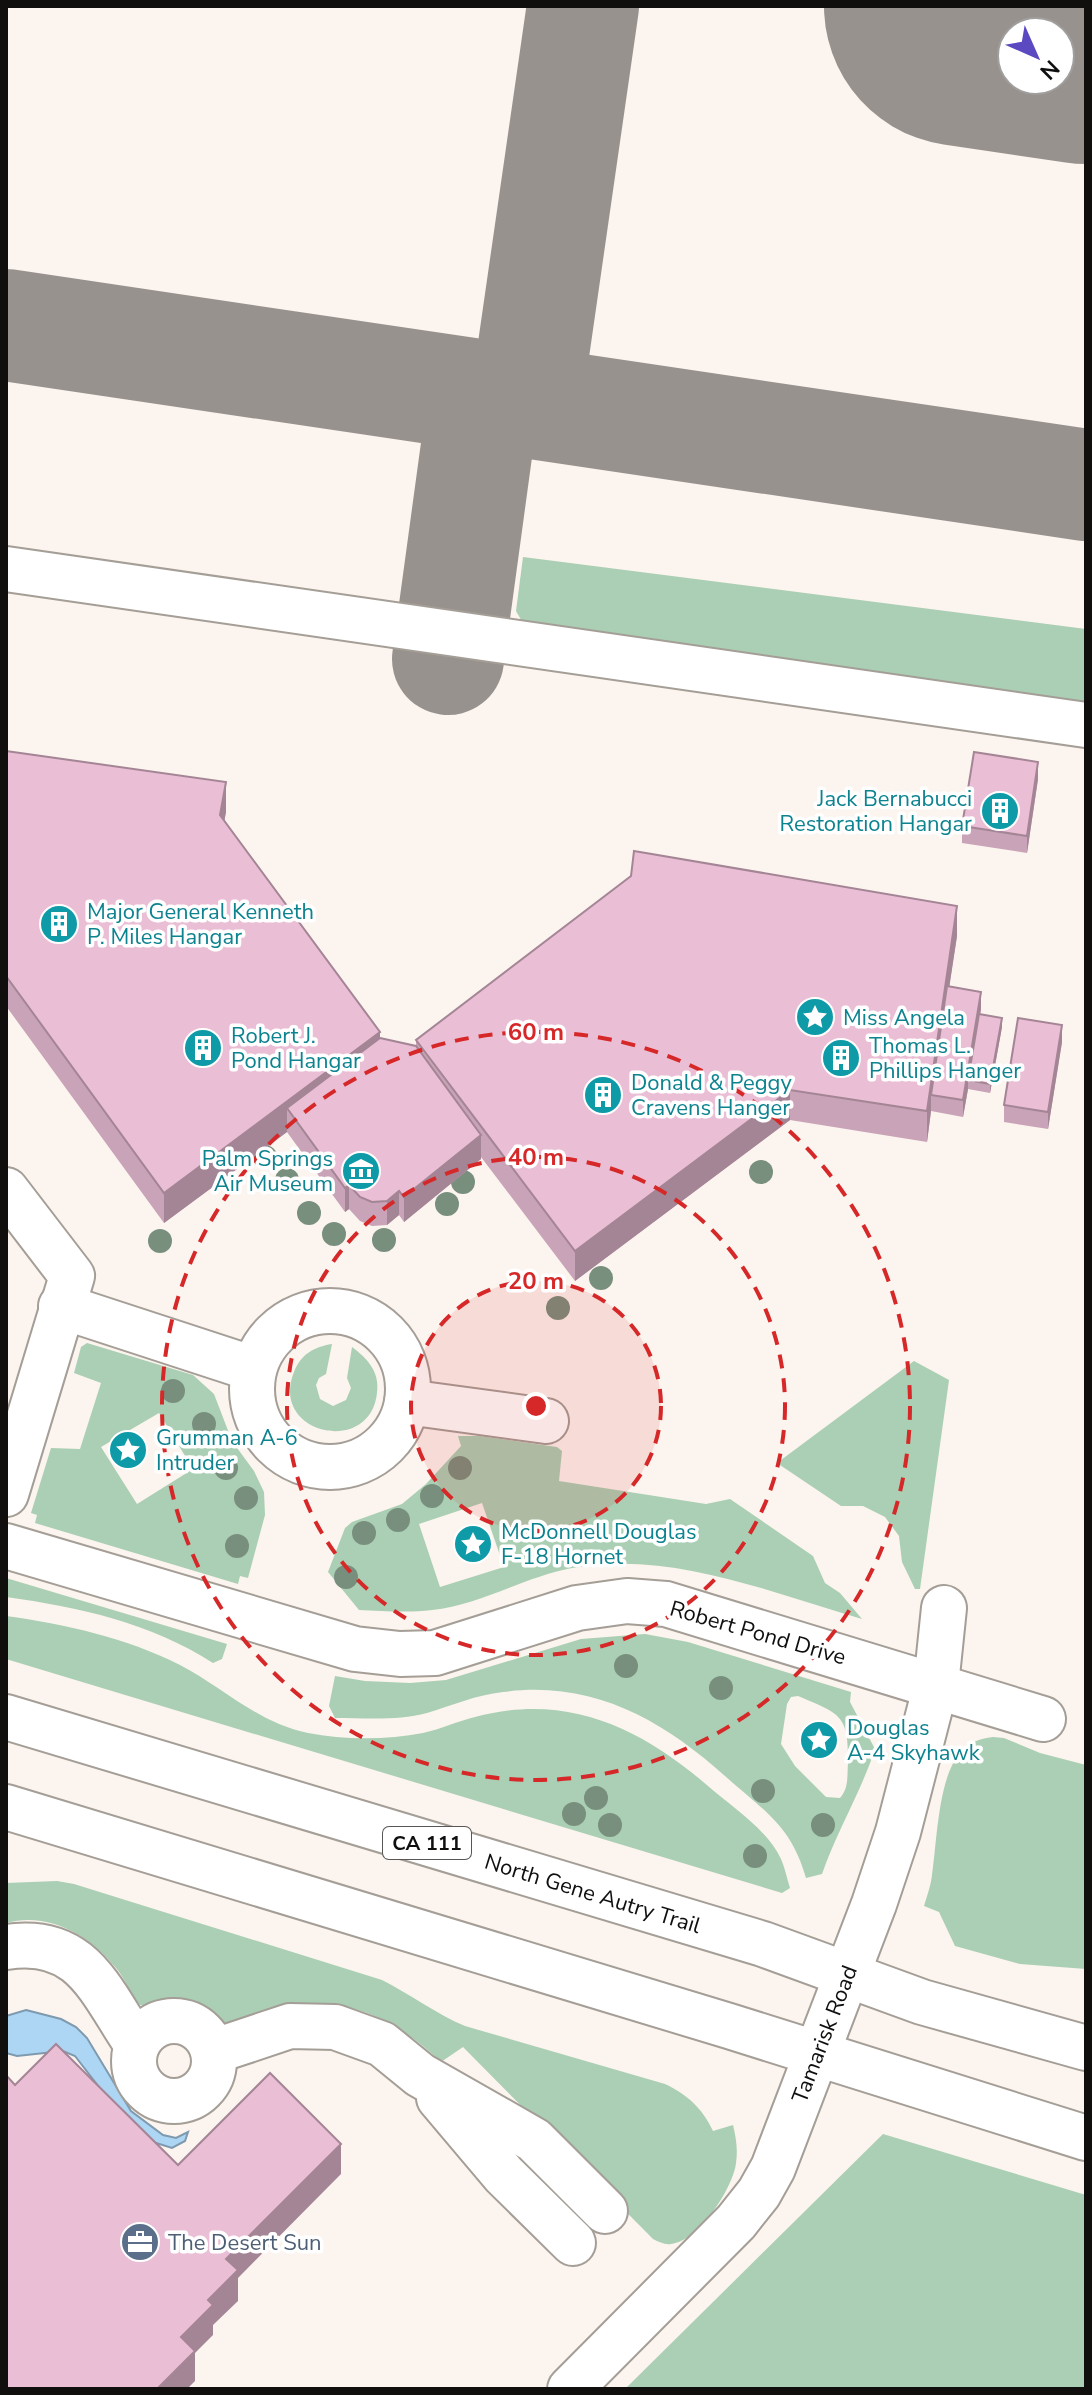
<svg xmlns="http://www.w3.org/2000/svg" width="1092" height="2395" viewBox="0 0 1092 2395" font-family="'Nunito Sans',sans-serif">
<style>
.green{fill:#aacfb4;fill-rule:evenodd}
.water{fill:#add6f4;stroke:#7e9aaf;stroke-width:2}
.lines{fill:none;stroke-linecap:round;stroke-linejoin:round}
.taxiway{stroke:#98928e;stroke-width:112}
.runway{stroke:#98928e;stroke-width:280}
.minor-casing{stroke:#a49e97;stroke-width:48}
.major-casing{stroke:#a49e97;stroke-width:48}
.minor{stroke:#fff;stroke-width:44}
.major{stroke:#fff;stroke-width:44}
.tree{fill:#788f7d}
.wall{fill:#c9a3b7}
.shaded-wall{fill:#a48595}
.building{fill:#eabed5;stroke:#a48595;stroke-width:2}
.ring{fill:none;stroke:#d62828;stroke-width:4;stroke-dasharray:14 10}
.labels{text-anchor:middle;stroke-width:7;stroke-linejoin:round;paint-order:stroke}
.shield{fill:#fff;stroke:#585756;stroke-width:2}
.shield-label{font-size:20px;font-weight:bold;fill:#110f0d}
.culture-label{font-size:22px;fill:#0d838f;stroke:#fff;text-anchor:start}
.street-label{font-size:22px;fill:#110f0d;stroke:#fff}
.service-label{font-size:22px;fill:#4e5e75;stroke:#fff;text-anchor:start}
.centre{fill:#d62828;stroke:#fff;stroke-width:4}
.ring-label{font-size:24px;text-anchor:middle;font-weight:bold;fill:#d62828;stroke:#fff;stroke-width:7;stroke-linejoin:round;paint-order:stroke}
</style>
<rect width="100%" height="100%" fill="#fcf4ee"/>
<g class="green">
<polygon points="523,557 1086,629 1086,706 524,625 516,611"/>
<path d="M 87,1343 L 193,1375 L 214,1394 L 232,1441 L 254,1471 L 264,1492 L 265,1515 L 248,1578 L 240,1576 L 238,1584 L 35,1523 L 37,1515 L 31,1513 L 51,1448 L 80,1449 L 101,1383 L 74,1373 L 81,1347 ZM 159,1413 L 193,1469 L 137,1504 L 101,1447 Z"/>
<path d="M 332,1344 L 326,1374 L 319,1378 L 316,1385 L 320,1399 L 333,1406 L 346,1400 L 351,1388 L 347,1378 L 352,1347 C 368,1359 380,1372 377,1393 C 370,1457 269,1434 294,1372 C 301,1354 314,1347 332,1344 Z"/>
<polygon points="914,1361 949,1380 920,1589 915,1589 902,1562 899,1536 885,1517 863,1506 841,1506 777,1463"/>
<path d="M 458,1436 L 480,1436 L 557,1447 L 562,1451 L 559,1481 L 706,1504 L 730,1499 L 813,1556 L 825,1583 L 840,1593 L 862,1619 C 768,1592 671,1550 572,1568 C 524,1577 480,1605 432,1610 C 408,1613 383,1611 359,1610 L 328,1572 L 345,1528 L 352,1522 L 402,1504 L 426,1484 L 461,1446 ZM 482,1503 L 504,1567 L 440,1587 L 419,1524 Z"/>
<path d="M 6,1578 L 227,1644 L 222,1659 L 213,1663 C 151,1623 79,1607 6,1597 Z"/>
<path d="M 6,1616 C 65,1624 127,1638 180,1665 C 224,1688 258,1723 308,1733 C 344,1740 387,1740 423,1733 C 441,1729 458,1721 475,1717 C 567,1692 641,1728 708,1786 C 733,1808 767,1829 781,1859 C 785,1868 787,1879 790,1888 L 782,1893 L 6,1659 Z"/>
<path d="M 645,1634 L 688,1642 L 851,1692 L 850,1702 L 875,1749 C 861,1792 837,1831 822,1874 L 806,1878 C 791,1825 764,1811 725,1776 C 661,1719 592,1680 503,1692 C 476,1695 453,1705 427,1713 C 398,1721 365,1718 335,1718 L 329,1706 L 335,1676 L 365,1681 L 410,1683 L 446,1680 L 581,1639 ZM 798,1696 C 840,1714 849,1714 848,1763 C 847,1776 849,1788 840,1798 L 826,1797 L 795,1766 L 781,1744 L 787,1704 L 791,1697 Z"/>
<path d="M 993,1737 L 1004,1738 L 1040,1753 L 1086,1765 L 1086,1969 L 1020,1964 L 955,1946 L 939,1912 L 924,1906 C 927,1896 931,1885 932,1875 C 937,1842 938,1778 960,1753 C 969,1742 979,1739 993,1737 Z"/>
<path d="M 57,1881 L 74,1884 L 382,1980 C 410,1994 436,2014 465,2026 L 665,2084 C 688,2095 702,2108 713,2131 L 733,2125 C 736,2138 738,2149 736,2163 C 733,2188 699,2241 671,2244 C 665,2245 659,2242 653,2239 L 463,2047 L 441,2062 C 393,2016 338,1991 271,2009 C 254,2013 240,2022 224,2025 C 212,2022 205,2012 194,2008 C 176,2002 158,2010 140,2005 C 130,1994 126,1980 116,1968 C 90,1936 49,1911 6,1923 L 6,1883 Z"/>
<polygon points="883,2134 1086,2195 1086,2389 625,2389"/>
</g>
<polygon class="water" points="26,2010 61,2019 76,2027 87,2038 131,2111 163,2135 176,2138 188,2132 185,2141 172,2148 153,2142 106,2096 75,2056 63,2051 17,2056 6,2053 6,2016"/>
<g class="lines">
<g class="taxiway">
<polyline points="6,325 1086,485"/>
<polyline points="526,402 583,6"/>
<polyline points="448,659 484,395"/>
</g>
<polyline class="runway" points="964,6 1086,24"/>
<g class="minor-casing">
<g id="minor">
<polyline points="6,569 1086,725"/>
<polyline points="6,1190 72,1276 6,1494"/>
<polyline points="61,1306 254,1369"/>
<circle cx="330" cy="1389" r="78"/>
<polyline points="407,1402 546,1421"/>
<polyline points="6,1546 355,1649 400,1654 435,1653 577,1608 627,1601 666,1604 1043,1719"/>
<path d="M 6,1947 C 83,1935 100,1991 137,2045"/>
<circle cx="174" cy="2061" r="40"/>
<polyline points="212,2048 227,2047 290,2026 335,2027 382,2044 420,2075 534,2140 605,2211"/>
<polyline points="439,2098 504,2175 573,2243"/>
<polyline points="570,2389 736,2222 759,2193 773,2168 874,1904 898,1832 936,1685 944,1608"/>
</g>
</g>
<g class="major-casing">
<g id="major">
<polyline points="6,1717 763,1944 922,2002 1086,2048"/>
<polyline points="6,1807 729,2026 1086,2138"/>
</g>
</g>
<use href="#minor" class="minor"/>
<use href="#major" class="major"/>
</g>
<g class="tree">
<circle cx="265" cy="1157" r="12"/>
<circle cx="761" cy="1172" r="12"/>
<circle cx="287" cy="1180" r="12"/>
<circle cx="463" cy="1182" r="12"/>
<circle cx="447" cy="1204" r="12"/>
<circle cx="309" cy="1213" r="12"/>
<circle cx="334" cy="1234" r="12"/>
<circle cx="384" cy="1240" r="12"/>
<circle cx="160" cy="1241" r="12"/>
<circle cx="601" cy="1278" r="12"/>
<circle cx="558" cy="1308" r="12"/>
<circle cx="173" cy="1391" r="12"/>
<circle cx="204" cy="1424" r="12"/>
<circle cx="226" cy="1468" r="12"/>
<circle cx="460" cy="1468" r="12"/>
<circle cx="432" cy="1496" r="12"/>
<circle cx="246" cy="1498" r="12"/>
<circle cx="398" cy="1520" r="12"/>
<circle cx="364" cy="1533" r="12"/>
<circle cx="237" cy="1546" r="12"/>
<circle cx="346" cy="1577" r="12"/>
<circle cx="626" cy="1666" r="12"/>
<circle cx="721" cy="1688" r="12"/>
<circle cx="763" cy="1791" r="12"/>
<circle cx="596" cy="1798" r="12"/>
<circle cx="574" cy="1814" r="12"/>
<circle cx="610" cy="1825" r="12"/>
<circle cx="823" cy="1825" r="12"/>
<circle cx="755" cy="1856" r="12"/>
</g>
<g class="wall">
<polygon points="6,751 226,812 224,821 380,1038 416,1046 416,1040 957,936 949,987 981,1009 980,1015 1002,1027 990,1093 968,1089 963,1117 931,1111 927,1142 790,1120 575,1281 481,1157 481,1159 404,1222 399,1215 387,1225 372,1226 360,1221 349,1209 345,1212 287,1132 164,1223 6,1006"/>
<polygon points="1038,779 1027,853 962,843 962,826"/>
<polygon points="1062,1042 1048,1129 1004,1122 1004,1105"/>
</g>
<g class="shaded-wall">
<polygon points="1038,762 1038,779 1027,853 1027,836"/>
<polygon points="226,782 226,812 220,845 220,815"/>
<polygon points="957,906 957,936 933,1095 931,1095 931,1111 927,1142 927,1111"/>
<polygon points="981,992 981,1009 969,1080 968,1080 968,1089 963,1117 963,1100"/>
<polygon points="1002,1018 1002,1027 990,1093 990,1084"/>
<polygon points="1062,1025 1062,1042 1048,1129 1048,1112"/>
<polygon points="380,1032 380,1063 287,1108 287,1132 164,1223 164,1193"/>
<polygon points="790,1090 790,1120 575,1281 575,1251"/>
<polygon points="481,1135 481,1159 404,1222 404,1197"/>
<polygon points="349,1185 349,1209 345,1212 345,1188"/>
<polygon points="399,1191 399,1215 387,1225 387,1201"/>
<polygon points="341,2144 341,2174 238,2278 238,2301 213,2325 213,2335 195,2353 195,2381 187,2389 157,2389 181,2337 226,2259"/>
</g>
<g class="building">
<polygon points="6,751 226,782 220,815 380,1032 164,1193 6,976"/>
<polygon points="974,752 1038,762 1027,836 962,826"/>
<polygon points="634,851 957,906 927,1111 790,1090 575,1251 416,1040 631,876"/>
<polygon points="947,986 981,992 963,1100 931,1095"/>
<polygon points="979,1014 1002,1018 990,1084 968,1080"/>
<polygon points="1018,1018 1062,1025 1048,1112 1004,1105"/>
<polygon points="380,1038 416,1046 481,1135 404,1197 399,1191 387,1201 372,1202 360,1197 349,1185 345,1188 287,1108"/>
<polygon points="56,2044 178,2165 270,2073 341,2144 226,2259 238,2270 208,2300 213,2305 181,2337 195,2351 157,2389 6,2389 6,2075 15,2085"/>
</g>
<circle cx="536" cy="1406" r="125" fill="#d62828" fill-opacity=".12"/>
<g class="ring">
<circle cx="536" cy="1406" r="125"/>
<circle cx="536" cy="1406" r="249"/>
<circle cx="536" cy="1406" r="374"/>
</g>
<defs>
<g id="building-disc" transform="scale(2)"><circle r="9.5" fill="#0f9aa8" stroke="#fff"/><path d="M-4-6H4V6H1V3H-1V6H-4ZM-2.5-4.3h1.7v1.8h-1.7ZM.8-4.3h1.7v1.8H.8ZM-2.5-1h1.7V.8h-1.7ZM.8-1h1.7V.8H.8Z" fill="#fff"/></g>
<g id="sight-disc" transform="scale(2)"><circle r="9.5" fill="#0f9aa8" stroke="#fff"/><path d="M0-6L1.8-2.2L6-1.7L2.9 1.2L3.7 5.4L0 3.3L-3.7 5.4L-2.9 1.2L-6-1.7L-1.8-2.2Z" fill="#fff"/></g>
<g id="museum-disc" transform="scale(2)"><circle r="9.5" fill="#0f9aa8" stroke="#fff"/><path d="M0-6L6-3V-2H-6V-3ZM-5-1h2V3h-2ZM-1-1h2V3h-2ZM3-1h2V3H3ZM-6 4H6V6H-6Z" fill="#fff"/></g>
<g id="office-disc" transform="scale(2)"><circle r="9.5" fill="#5c6f8a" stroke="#fff"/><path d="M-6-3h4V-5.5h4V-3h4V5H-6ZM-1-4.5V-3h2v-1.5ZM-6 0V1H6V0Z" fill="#fff"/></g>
</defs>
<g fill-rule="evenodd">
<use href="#building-disc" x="1000" y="811"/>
<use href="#building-disc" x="59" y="924"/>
<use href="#sight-disc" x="815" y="1017"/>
<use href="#building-disc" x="203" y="1048"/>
<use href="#building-disc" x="841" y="1058"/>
<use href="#building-disc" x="603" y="1095"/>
<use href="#museum-disc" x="361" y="1171"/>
<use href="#sight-disc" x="128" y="1450"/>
<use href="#sight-disc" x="473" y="1544"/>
<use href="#sight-disc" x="819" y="1740"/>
<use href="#office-disc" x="140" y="2242"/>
</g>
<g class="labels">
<rect class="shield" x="383" y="1827" width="88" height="32" rx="6"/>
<g class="shield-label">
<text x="427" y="1850">CA 111</text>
</g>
<g class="culture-label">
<text x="972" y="806" text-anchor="end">Jack Bernabucci<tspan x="972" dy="25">Restoration Hangar</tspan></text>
<text x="87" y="919">Major General Kenneth<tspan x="87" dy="25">P. Miles Hangar</tspan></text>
<text x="843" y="1025">Miss Angela</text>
<text x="231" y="1043">Robert J.<tspan x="231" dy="25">Pond Hangar</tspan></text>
<text x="869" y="1053">Thomas L.<tspan x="869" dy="25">Phillips Hanger</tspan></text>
<text x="631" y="1090">Donald &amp; Peggy<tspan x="631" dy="25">Cravens Hanger</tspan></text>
<text x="333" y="1166" text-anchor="end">Palm Springs<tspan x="333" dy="25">Air Museum</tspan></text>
<text x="156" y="1445">Grumman A-6<tspan x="156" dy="25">Intruder</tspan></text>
<text x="501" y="1539">McDonnell Douglas<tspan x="501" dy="25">F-18 Hornet</tspan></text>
<text x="847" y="1735">Douglas<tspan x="847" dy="25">A-4 Skyhawk</tspan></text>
</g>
<g class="street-label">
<text transform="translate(758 1632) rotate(16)" y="8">Robert Pond Drive</text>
<text transform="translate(593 1893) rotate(17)" y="8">North Gene Autry Trail</text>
<text transform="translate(824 2034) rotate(-69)" y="8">Tamarisk Road</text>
</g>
<g class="service-label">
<text x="168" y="2250">The Desert Sun</text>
</g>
</g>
<circle cx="536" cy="1406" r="12" class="centre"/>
<g class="ring-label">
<text x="536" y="1040">60 m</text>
<text x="536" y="1165">40 m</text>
<text x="536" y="1289">20 m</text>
</g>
<rect width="1092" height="2395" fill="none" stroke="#110f0d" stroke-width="16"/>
<g transform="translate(1036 56) rotate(135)"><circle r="38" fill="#ffffff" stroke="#a09f9e" stroke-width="2"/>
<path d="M0-6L14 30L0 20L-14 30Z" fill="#5a49c1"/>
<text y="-12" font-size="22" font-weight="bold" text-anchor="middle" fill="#110f0d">N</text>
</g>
</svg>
